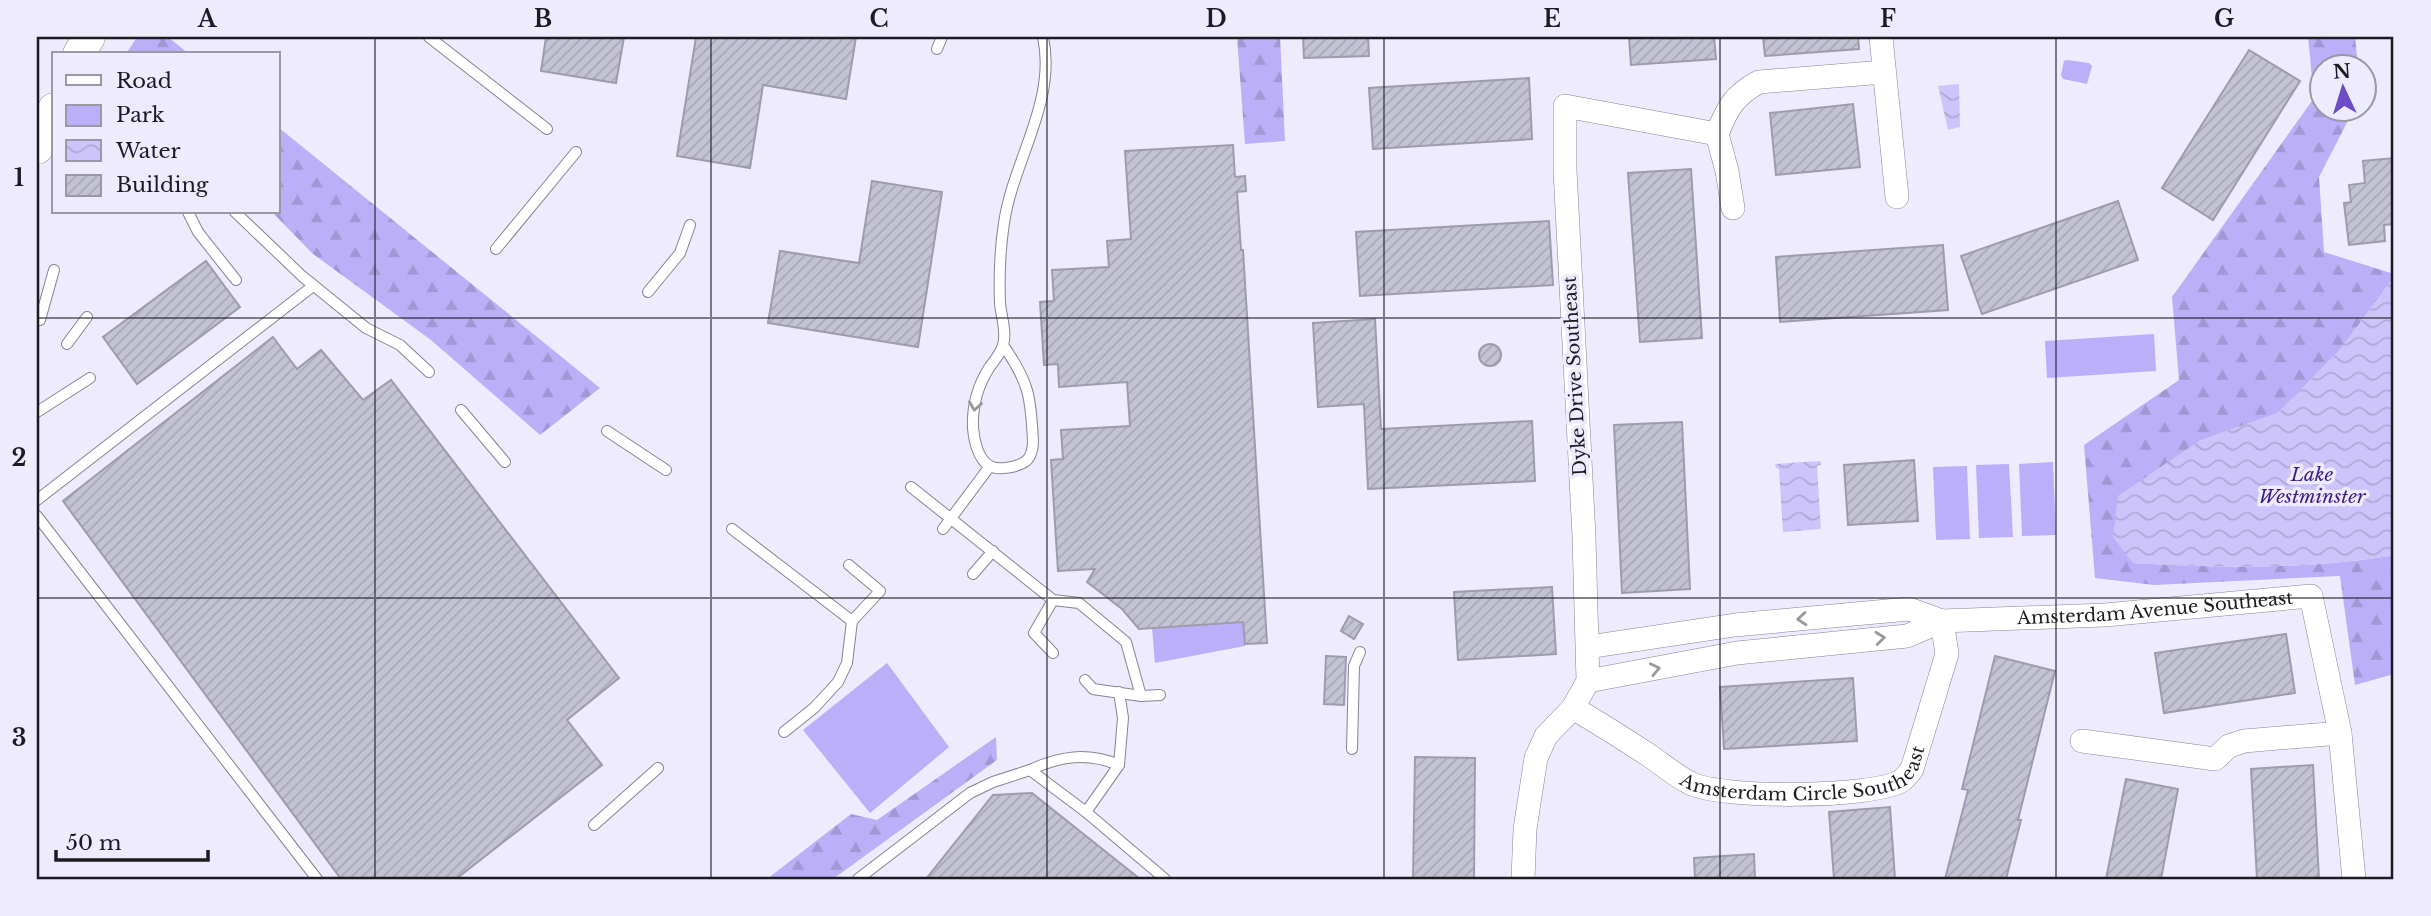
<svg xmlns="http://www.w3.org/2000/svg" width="2431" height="916" viewBox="0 0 2431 916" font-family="'Libre Baskerville',serif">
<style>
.green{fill:#bbaffa}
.forest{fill:url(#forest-firs)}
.water{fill:url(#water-waves)}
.building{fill:url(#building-hatch);stroke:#9d9cab;stroke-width:2}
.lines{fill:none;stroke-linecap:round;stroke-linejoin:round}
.service-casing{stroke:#858493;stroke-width:12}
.minor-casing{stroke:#858493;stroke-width:24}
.secondary-casing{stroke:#858493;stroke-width:33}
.service{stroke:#fff;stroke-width:10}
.minor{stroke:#fff;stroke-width:23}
.secondary{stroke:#fff;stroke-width:32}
.oneway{stroke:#99989b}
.grid{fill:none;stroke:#1c1b21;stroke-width:2;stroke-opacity:0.55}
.labels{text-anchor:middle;stroke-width:7;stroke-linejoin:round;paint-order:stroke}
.street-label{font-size:18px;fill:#1c1b21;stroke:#edebfd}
.water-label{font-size:19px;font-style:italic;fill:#3d1b81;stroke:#edebfd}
.neatline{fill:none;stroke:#1c1b21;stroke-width:2.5}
.grid-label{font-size:23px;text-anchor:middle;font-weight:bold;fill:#1c1b21}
</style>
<defs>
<pattern id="forest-firs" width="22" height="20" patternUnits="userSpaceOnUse" patternTransform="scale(1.75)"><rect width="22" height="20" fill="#bbb0f8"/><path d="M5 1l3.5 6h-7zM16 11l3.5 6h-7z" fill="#a097d4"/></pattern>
<pattern id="water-waves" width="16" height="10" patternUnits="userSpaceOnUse" patternTransform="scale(1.75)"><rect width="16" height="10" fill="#ccc4fb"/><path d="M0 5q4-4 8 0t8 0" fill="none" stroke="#afa8d7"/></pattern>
<pattern id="building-hatch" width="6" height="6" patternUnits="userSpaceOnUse" patternTransform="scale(1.75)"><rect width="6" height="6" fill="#c4c3d3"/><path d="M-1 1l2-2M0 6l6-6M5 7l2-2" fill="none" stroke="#a8a7b5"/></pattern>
</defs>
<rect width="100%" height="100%" fill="#edebfd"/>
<g class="green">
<polygon points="2067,60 2089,63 2092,66 2087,84 2063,79 2061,75 2064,61"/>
<polygon points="2154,334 2156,371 2047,378 2045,341"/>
<polygon points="2053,462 2056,535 2022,536 2019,464"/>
<polygon points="2009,464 2013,537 1979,538 1976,465"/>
<polygon points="1967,466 1970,539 1936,540 1933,467"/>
<polygon points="1243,622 1245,646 1155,663 1152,628"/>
<polygon points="887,663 949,747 870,813 803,730"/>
</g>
<g class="forest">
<polygon points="137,37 168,37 189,54 126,54"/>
<polygon points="1237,37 1280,37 1285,141 1245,144"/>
<path d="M 2308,37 L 2355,37 L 2358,66 L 2322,66 L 2322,108 L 2354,109 L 2319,177 L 2324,252 L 2394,274 L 2394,277 L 2340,350 L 2278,413 L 2199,441 L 2133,563 C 2221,568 2308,570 2394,555 L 2394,674 L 2355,685 L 2340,576 L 2154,585 L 2095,578 L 2084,445 L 2179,380 L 2172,297 L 2314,98 Z"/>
<polygon points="278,127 600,388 540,435 431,340 313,254 272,212 278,212"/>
<polygon points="996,737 997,760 833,879 767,879 851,814 877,820"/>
</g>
<g class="water">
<polygon points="1959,84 1960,127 1948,130 1938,86"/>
<path d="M 2394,277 L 2394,555 C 2308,570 2220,568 2133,563 L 2113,537 L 2118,496 L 2199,441 L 2278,413 L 2340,350 Z"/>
<polygon points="1820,461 1821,465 1817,466 1821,529 1783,532 1779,469 1776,468 1775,464"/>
</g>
<g class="building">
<polygon points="546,37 624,37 616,83 541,71"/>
<polygon points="696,37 856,37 846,99 763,85 750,168 677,156"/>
<polygon points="1303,37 1368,37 1369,56 1304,58"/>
<polygon points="1629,37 1714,37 1716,59 1631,65"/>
<polygon points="1763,37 1858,37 1859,49 1765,56"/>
<polygon points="2249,50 2300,81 2213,220 2162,188"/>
<polygon points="1529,78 1532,139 1373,149 1369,88"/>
<polygon points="1853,104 1860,167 1776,175 1770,113"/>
<polygon points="1233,145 1235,177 1245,176 1246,191 1237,192 1241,250 1243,250 1267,643 1245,644 1243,622 1139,629 1122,609 1087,582 1095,569 1058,571 1051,460 1063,459 1061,430 1130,426 1127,382 1059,387 1058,364 1044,365 1040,302 1054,301 1052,270 1109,267 1107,241 1131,239 1125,151"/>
<polygon points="2394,158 2394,224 2384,225 2385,241 2349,245 2344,203 2351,202 2349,185 2365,183 2363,161"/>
<polygon points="1691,169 1702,338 1640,342 1628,173"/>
<polygon points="872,181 942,192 918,347 768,323 780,251 859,263"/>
<polygon points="2118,201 2138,260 1982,314 1961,256"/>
<polygon points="1549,221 1553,285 1360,296 1356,232"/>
<polygon points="1943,245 1948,310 1780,322 1776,257"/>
<polygon points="206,261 240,307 137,384 103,337"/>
<polygon points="1375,319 1381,429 1532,421 1535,481 1368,489 1364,404 1318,407 1313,323"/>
<polygon points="273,337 297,369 321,350 363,400 391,380 619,678 567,720 602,765 456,879 341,879 63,501"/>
<circle cx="1490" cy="355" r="11"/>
<polygon points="1682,422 1690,589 1622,593 1614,425"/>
<polygon points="1914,460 1918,521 1848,525 1844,465"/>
<polygon points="1552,587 1556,654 1458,660 1454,592"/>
<polygon points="1349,616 1363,624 1354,639 1341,631"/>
<polygon points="2286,634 2295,693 2164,713 2155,653"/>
<polygon points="1326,656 1346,657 1344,705 1324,704"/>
<polygon points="1995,656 2055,671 2018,820 2021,820 2006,879 1945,879 1968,790 1962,789"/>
<polygon points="1853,678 1857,741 1724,749 1720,687"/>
<polygon points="1415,757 1475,758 1474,879 1413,879"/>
<polygon points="2313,765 2319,879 2257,879 2251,769"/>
<polygon points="2126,779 2178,789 2161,879 2106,879"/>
<polygon points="1032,793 1140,879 926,879 993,795"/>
<polygon points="1890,807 1895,879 1834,879 1829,812"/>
<polygon points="1754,854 1755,879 1695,879 1694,858"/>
</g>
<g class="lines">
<g class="service-casing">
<g id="service">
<polyline points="429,37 547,129"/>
<polyline points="937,49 942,37"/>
<polyline points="188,212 198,232 236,280"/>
<polyline points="235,212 302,276 366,328 400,345 429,372"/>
<polyline points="496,249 576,152"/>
<polyline points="648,292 680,253 690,225"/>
<polyline points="40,320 54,270"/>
<polyline points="67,344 87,317"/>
<path d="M 1003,345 C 1029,382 1031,397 1033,442 C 1033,448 1031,457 1026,461 C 1018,467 998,471 990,466 C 978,460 974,440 973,428 C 972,406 977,387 989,368 C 994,361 1001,353 1003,345 C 1007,332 1001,316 1000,303 C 999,276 1000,249 1004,223 C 1013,161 1057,101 1043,37"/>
<polyline points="461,410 505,462"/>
<polyline points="37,412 90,378"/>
<polyline points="607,431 666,470"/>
<polyline points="911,487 1053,600 1079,603 1126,642 1141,696"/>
<polyline points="37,500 313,286"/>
<polyline points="37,516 317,879"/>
<polyline points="732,529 852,621"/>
<polyline points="943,529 990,466"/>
<polyline points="973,574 993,551"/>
<polyline points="1053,600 1034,633 1053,653"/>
<polyline points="1085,680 1093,689 1141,696 1160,695"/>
<polyline points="784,732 814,708 838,682 847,663 852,621 880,591 849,565"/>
<polyline points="1352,749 1354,666 1360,652"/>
<path d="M 1119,765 C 1087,752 1060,756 1030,770 L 1086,812 L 1165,879"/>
<polyline points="1086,812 1119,765 1123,718 1119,692"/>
<polyline points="594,825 658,768"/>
<polyline points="858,879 970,793 993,782 1030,770"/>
</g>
</g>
<g class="minor-casing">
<g id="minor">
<polyline points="1881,37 1897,197"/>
<polyline points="1717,134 1727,171 1733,208"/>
<polyline points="1588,647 1735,625 1909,609 1942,621"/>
<path id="s1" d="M 1588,681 L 1737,653 L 1907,636 L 1942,621 L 2105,615 L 2311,596 L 2340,733 L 2354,879"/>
<path id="s2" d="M 1573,708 C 1599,723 1624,739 1650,756 C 1663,765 1676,776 1690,783 C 1720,799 1872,798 1901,781 C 1905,778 1909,773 1912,769 L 1947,654 L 1942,621"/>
<polyline points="2082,741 2215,759 2229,746 2244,741 2340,733"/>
<path d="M 1523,879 L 1525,829 L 1536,758 L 1546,736 L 1573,708 L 1588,681 L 1584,537 L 1565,170 L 1565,106 L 1717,134 C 1727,109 1734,95 1759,82 L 1884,72"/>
</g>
</g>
<g class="secondary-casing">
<g id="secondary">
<polyline points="79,54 89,37"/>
<polyline points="37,148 54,109"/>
</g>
</g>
<use href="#service" class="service"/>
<use href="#minor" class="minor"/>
<use href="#secondary" class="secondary"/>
</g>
<defs><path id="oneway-chevron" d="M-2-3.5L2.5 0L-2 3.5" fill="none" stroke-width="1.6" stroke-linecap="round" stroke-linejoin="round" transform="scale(1.75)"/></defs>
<g class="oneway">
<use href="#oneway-chevron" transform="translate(975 406) rotate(98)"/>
<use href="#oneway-chevron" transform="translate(1802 619) rotate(175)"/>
<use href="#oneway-chevron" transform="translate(1880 638) rotate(-6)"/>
<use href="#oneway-chevron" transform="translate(1655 669) rotate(-12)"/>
</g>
<path class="grid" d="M 375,37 L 375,879M 711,37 L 711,879M 1047,37 L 1047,879M 1384,37 L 1384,879M 1720,37 L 1720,879M 2056,37 L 2056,879M 37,318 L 2394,318M 37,598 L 2394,598"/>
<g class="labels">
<g class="street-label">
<text transform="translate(1575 376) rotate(-93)" y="6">Dyke Drive Southeast</text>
<text dy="6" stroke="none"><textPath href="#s1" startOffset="574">Amsterdam Avenue Southeast</textPath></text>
<text dy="6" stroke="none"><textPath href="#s2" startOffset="261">Amsterdam Circle Southeast</textPath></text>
</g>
<g class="water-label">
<text x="2312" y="481">Lake<tspan x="2312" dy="22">Westminster</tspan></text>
</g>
</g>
<rect width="2431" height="916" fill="none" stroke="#edebfd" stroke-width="77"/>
<rect x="52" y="52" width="228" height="161" fill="#edebfd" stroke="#9998a5" stroke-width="2"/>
<rect x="66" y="75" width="35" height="10" fill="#ffffff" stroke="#9998a5" stroke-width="2"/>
<text x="116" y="88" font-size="21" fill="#1c1b21">Road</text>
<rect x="66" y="105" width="35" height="21" fill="#bbaffa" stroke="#9998a5" stroke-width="2"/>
<text x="116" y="122" font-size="21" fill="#1c1b21">Park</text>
<rect x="66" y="140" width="35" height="21" fill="url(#water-waves)" stroke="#9998a5" stroke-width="2"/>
<text x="116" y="158" font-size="21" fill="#1c1b21">Water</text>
<rect x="66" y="175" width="35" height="21" fill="url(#building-hatch)" stroke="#9998a5" stroke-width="2"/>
<text x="116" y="192" font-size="21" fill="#1c1b21">Building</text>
<g transform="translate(2343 88) rotate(356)"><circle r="33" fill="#edebfd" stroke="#9998a5" stroke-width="2"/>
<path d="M0-5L12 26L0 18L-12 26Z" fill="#6d4dc6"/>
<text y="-10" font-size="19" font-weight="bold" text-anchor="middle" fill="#1c1b21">N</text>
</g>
<path d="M56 850v10h152v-10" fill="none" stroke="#1c1b21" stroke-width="3.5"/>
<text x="66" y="850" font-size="21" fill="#1c1b21" stroke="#edebfd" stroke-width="5" paint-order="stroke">50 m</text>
<rect x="38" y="38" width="2354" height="840" class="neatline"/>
<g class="grid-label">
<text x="207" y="27">A</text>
<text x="543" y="27">B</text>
<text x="879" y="27">C</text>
<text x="1216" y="27">D</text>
<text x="1552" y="27">E</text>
<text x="1888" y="27">F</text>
<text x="2224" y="27">G</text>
<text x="19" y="186">1</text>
<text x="19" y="466">2</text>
<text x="19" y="746">3</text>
</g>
</svg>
